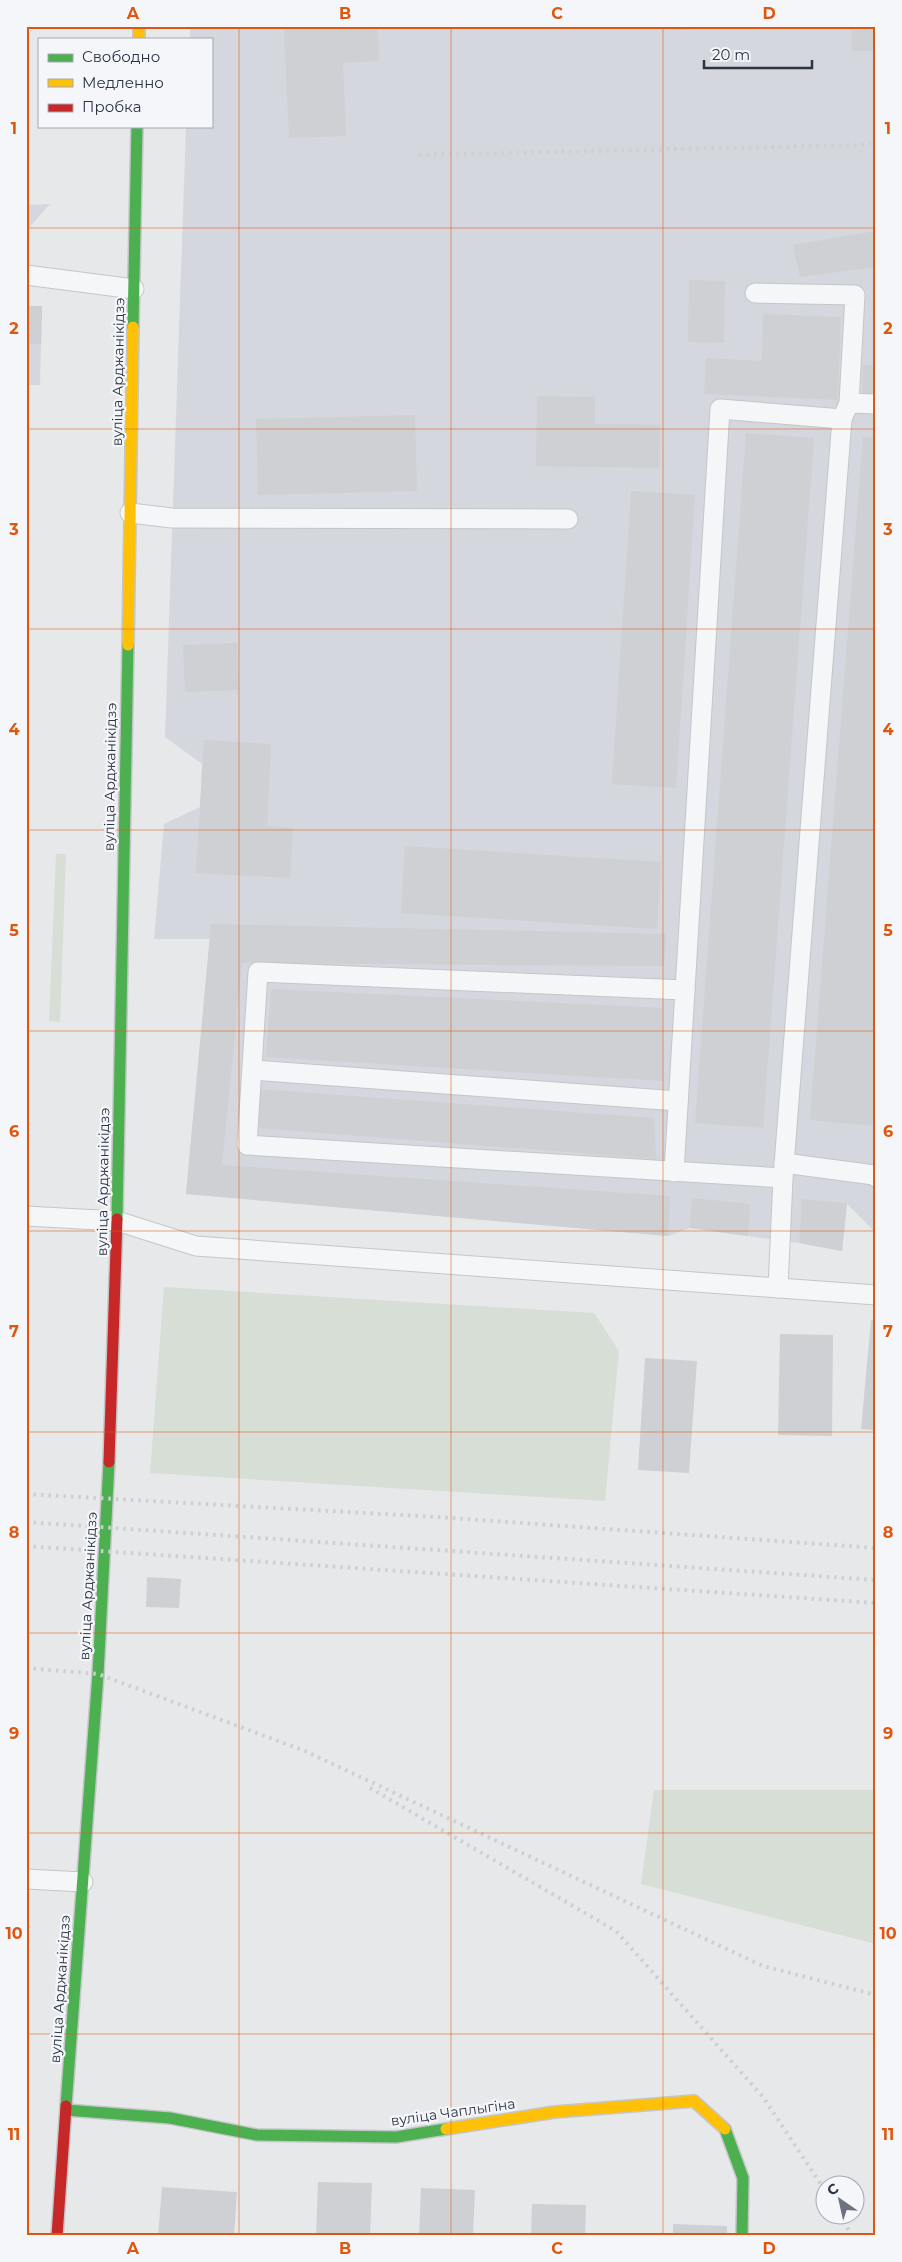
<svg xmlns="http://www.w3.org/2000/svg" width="902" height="2262" viewBox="0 0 902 2262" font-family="Montserrat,sans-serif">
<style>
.built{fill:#d4d7dd}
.green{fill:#d6ded6}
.building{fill:#ced0d3}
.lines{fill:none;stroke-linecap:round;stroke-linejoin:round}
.lane-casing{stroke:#c4c6c8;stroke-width:21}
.fast-casing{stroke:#c4c6c8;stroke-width:14}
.slow-casing{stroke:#c4c6c8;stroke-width:14}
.jam-casing{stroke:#c4c6c8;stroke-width:14}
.lane{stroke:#f5f6f7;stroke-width:19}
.fast{stroke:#4caf50;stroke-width:11}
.slow{stroke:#ffc107;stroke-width:11}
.jam{stroke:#c62828;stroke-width:11}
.rail{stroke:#cecfd2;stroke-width:4;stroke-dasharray:2.5 5;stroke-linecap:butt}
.grid{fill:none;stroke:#df570f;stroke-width:1;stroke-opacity:0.55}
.labels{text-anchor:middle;stroke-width:4.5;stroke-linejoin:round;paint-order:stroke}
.street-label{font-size:14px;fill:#2b3445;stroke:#f4f6f9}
.neatline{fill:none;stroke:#df570f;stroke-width:2}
.grid-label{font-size:16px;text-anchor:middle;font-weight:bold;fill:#df570f}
</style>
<rect width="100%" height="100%" fill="#e6e8ea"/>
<g class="built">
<polygon points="190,26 876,26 876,1233 847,1204 842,1251 799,1243 690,1228 668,1236 186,1194 210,939 154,939 164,824 200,807 202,764 165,737 186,126 211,126 211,39 190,39"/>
<polygon points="50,204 26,231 26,205"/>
<polygon points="26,306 42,306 40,385 26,385"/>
</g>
<g class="green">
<polygon points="56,854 66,854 60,1022 49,1021"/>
<polygon points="164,1287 594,1313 619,1351 605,1501 150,1473"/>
<polygon points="654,1790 876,1790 876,1944 641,1884"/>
</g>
<g class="building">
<polygon points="284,26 378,26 379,61 343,63 346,136 289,138"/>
<polygon points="677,26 711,26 711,28 677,30"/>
<polygon points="851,26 876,26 876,51 852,51"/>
<polygon points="876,231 876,267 800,277 793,245"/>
<polygon points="689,280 725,281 724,343 688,342"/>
<polygon points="26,306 42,306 41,344 26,344"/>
<polygon points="763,314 841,317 838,400 704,394 706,358 762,361"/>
<polygon points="863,365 876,365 876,397 862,397"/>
<polygon points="537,396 595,397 595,424 660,425 659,468 536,466"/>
<polygon points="415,415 417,491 258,495 256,419"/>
<polygon points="746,433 814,438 763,1128 695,1123"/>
<polygon points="863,437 876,438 876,1126 810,1120"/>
<polygon points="631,491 695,495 676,788 612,784"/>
<polygon points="237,643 239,690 185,692 183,645"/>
<polygon points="204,740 271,744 267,826 293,828 290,878 196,873"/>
<polygon points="405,846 661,862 657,929 401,913"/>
<polygon points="211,924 666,934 664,966 242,963 222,1165 670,1196 668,1236 186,1194"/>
<polygon points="271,989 663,1008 663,1081 266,1057"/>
<polygon points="258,1089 654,1118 656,1159 258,1128"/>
<polygon points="692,1198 750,1204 748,1236 690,1228"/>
<polygon points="802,1199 847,1203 842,1251 799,1243"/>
<polygon points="871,1320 876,1320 876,1430 861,1429"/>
<polygon points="780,1334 833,1335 832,1436 778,1435"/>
<polygon points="645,1358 697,1361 689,1473 638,1470"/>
<polygon points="147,1577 181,1579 179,1608 146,1607"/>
<polygon points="318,2182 372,2183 370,2236 316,2236"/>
<polygon points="162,2187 237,2192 234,2236 158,2236"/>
<polygon points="421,2188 475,2190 473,2236 419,2236"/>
<polygon points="532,2204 586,2205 585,2236 531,2236"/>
<polygon points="673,2224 727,2226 727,2236 673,2236"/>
</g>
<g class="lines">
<g class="lane-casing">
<g id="lane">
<polyline points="26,275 134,289"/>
<polyline points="755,293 855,295 849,403 842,419"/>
<polyline points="849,403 876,404"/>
<polyline points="130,513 172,518 568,519"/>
<polyline points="685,990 720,409 842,419 783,1178"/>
<polyline points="252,1070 678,1101"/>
<polyline points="784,1163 874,1175 876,1177"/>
<polyline points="674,1172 685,990 258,972 247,1145 783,1178 778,1288"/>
<polyline points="26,1216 117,1221 196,1246 876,1295"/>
<polyline points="26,1879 83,1882"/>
</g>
</g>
<g class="fast-casing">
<g id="fast">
<polyline points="133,327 137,126"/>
<polyline points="117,1219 128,645"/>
<polyline points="66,2106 98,1674 109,1462"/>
<polyline points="66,2110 170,2118 257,2135 396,2137 446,2129"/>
<polyline points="725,2129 743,2178 742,2236"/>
</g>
</g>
<g class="slow-casing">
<g id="slow">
<polyline points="139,26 139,39"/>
<polyline points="128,645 133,327"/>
<polyline points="446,2129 555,2112 694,2101 725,2129"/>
</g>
</g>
<g class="jam-casing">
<g id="jam">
<polyline points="109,1462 117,1219"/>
<polyline points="57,2236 66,2106"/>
</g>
</g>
<use href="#lane" class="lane"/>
<use href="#fast" class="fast"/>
<use href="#slow" class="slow"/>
<use href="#jam" class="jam"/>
<g class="rail">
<polyline points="419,155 860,145 876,142"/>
<polyline points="26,1494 437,1517 876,1548"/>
<polyline points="26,1522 876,1580"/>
<polyline points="26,1546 876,1603"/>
<polyline points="26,1668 98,1674 305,1751 763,1966 876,1995"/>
<polyline points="370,1788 616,1931 763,2097 824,2189"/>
<polyline points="841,2214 851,2236"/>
</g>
</g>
<path class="grid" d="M 239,26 L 239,2236M 451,26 L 451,2236M 663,26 L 663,2236M 26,228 L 876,228M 26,429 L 876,429M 26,629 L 876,629M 26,830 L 876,830M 26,1031 L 876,1031M 26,1231 L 876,1231M 26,1432 L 876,1432M 26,1633 L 876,1633M 26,1833 L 876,1833M 26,2034 L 876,2034"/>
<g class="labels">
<g class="street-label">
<text transform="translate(118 372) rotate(-89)" y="5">вуліца Арджанікідзэ</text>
<text transform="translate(110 777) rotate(-89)" y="5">вуліца Арджанікідзэ</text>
<text transform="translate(103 1182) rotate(-89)" y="5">вуліца Арджанікідзэ</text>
<text transform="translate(88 1586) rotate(-87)" y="5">вуліца Арджанікідзэ</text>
<text transform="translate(60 1989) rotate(-86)" y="5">вуліца Арджанікідзэ</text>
<text transform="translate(453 2112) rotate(-8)" y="5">вуліца Чаплыгіна</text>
</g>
</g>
<rect width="902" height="2262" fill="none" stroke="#f4f6f9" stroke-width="55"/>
<rect x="38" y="38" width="175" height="90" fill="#f4f6f9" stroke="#a4a8b1"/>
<rect x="48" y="54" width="25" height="8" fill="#4caf50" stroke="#a4a8b1"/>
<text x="82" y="62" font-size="15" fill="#2b3445">Свободно</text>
<rect x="48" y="79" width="25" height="8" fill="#ffc107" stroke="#a4a8b1"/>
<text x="82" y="88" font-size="15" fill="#2b3445">Медленно</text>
<rect x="48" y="104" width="25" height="8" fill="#c62828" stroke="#a4a8b1"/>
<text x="82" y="112" font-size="15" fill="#2b3445">Пробка</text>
<g transform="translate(840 2200) rotate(326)"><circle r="24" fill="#f4f6f9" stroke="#a4a8b1"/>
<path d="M0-4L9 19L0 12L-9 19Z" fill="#6c737f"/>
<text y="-8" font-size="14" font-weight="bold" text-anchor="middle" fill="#2b3445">С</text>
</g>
<path d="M704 60v8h108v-8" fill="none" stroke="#2b3445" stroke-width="2.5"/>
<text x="712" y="60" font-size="15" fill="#2b3445" stroke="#f4f6f9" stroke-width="4" paint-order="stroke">20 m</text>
<rect x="28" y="28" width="846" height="2206" class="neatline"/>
<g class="grid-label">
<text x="133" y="19">A</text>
<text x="345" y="19">B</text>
<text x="557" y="19">C</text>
<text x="769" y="19">D</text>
<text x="14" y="134">1</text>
<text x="888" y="134">1</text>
<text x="14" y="334">2</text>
<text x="888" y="334">2</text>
<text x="14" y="535">3</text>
<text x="888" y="535">3</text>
<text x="14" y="735">4</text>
<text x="888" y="735">4</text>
<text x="14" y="936">5</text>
<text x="888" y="936">5</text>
<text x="14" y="1137">6</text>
<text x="888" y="1137">6</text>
<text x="14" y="1337">7</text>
<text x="888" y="1337">7</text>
<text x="14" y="1538">8</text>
<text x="888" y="1538">8</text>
<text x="14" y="1739">9</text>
<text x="888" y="1739">9</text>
<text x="14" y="1939">10</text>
<text x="888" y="1939">10</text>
<text x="14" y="2140">11</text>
<text x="888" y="2140">11</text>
<text x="133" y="2254">A</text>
<text x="345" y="2254">B</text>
<text x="557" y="2254">C</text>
<text x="769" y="2254">D</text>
</g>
</svg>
